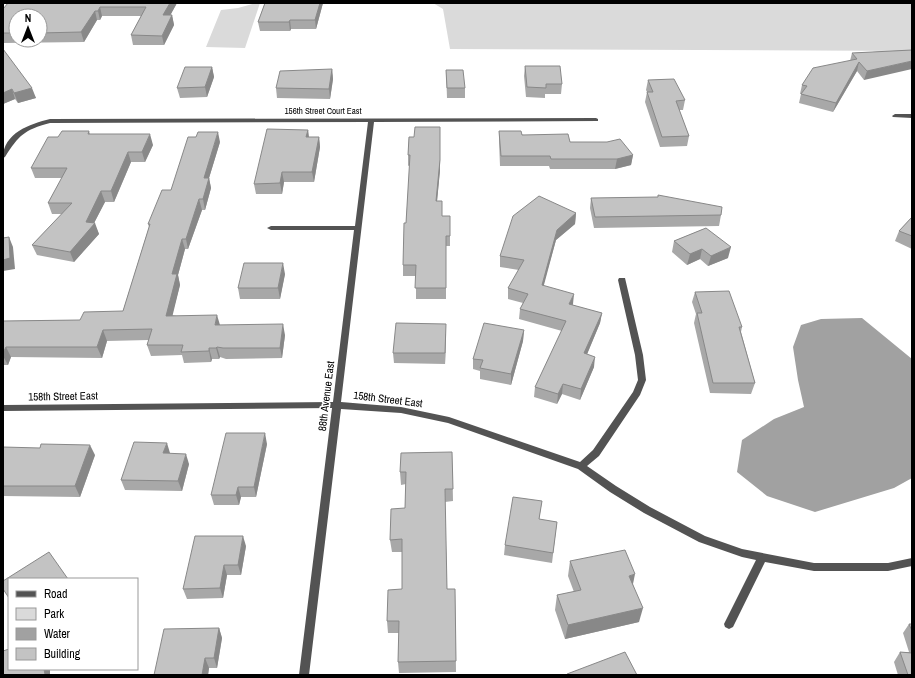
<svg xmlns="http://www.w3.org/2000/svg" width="915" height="678" viewBox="0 0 915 678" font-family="'Archivo Narrow',sans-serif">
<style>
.green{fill:#dadada}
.water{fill:#a1a1a1}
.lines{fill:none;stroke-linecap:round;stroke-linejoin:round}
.street{fill:#535353;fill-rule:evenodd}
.wall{fill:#a8a8a8;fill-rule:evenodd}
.shaded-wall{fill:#888}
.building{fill:#c3c3c3;stroke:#888}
.labels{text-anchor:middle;stroke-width:3;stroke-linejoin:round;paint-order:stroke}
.far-street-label{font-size:9px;fill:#000;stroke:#fff}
.street-label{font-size:11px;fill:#000;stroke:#fff}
</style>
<rect width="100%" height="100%" fill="#fff"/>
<g class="green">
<polygon points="256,3 260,3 245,48 206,47 221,10 238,8"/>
<polygon points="433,3 912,3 912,51 450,49 443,9"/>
</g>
<polygon class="water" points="862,318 912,359 912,478 894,488 815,512 767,496 737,472 742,440 774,419 804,407 798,380 793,347 801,325 821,319"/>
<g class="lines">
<g class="street">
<polygon points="895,114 912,114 912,118 893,117 892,116"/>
<path d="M 596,118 L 598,119 L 598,121 L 374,122 L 341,402 L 401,407 L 449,417 L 580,462 L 593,450 L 633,392 L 638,380 L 635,355 L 618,280 L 619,278 L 625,278 L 643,355 L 646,380 L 640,395 L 599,456 L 587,466 L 616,486 L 650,507 L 705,536 L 742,549 L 814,563 L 888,563 L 912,558 L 912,566 L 888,571 L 814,571 L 765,562 L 733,627 L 729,629 L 725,627 L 724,624 L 756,560 L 742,557 L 699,542 L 644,513 L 610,492 L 578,469 L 448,423 L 401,413 L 341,409 L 309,675 L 299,675 L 332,408 L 3,411 L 3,405 L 333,402 L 354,230 L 271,230 L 267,228 L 271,226 L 355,226 L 368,122 L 50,123 C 24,130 19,135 5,157 L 3,158 C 3,133 30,124 50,119 Z"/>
</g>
</g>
<g class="wall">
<path d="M 177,3 L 170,15 L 172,15 L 174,25 L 164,45 L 133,45 L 131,35 L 141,16 L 102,16 L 100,20 L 97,20 L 84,42 L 3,43 L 3,9 ZM 16,16 L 40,16 L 40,40 L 16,40 Z"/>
<polygon points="265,3 323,3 316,29 291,29 290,31 260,31 258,22"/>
<polygon points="3,49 36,98 18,103 15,99 3,104"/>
<polygon points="912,50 864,80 857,71 833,112 799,103 801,94 800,94 802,85 850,61 852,53"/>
<polygon points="525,66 562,84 561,94 545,94 545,98 526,97 524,76"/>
<polygon points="212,67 214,77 207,97 180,98 177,88"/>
<polygon points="332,69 333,79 330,99 277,98 276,88"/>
<polygon points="446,70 465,88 465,98 447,98"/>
<polygon points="648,80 685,100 683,110 679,110 689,136 687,146 660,147 645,102 647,92 646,90"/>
<polygon points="308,130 309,137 319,137 320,147 314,182 284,182 282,194 256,194 254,184"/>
<polygon points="89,131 90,134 153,145 145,162 131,162 114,202 105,202 94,223 99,234 74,262 37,255 32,245 62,214 52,214 48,203 62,178 35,178 31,168 58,137"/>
<polygon points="499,131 570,142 633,155 631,165 615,169 550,169 549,166 500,166 499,141"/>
<polygon points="409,137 440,170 437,201 442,216 450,216 450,246 446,246 446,299 416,299 416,276 403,276 403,265 410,165 408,166 408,155"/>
<polygon points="220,142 209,178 211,188 205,210 202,210 188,249 185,249 178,275 180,285 172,315 220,325 285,335 282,358 226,359 220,357 219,359 212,359 211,362 184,363 182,355 151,356 147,345 149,340 107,341 102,358 11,357 8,365 3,365 3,321 80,320 123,311 149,227 148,224 171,190"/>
<polygon points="591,198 721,215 719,226 594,228 590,208"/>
<polygon points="576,213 575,224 556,240 543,286 573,304 572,305 602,313 600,323 587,354 594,367 580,400 562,394 557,404 534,397 535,387 562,331 519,319 520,309 523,303 508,299 508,288 519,270 500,267 500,256"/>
<polygon points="912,217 912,249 895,241 899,231"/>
<polygon points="706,228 728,258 708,266 700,259 687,265 672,252 674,241"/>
<polygon points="285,274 280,299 240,299 238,288"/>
<polygon points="695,292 742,327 741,332 755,383 751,394 710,393 694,323 696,314 692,302"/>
<polygon points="524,330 523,341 511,385 480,379 480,371 473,369 473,359"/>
<polygon points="446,334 445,364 394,363 393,353"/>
<polygon points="267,444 256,497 241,497 239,505 214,505 211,495"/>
<polygon points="3,447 95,455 80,497 3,496"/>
<polygon points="452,452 453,501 445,502 447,589 455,589 456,672 399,673 398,662 399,633 388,633 387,621 402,589 402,552 392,552 390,540 405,508 406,484 401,485 400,472"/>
<polygon points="170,454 189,464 182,491 125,490 121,480"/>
<polygon points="542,501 539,520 557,522 552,563 504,555 505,545"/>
<polygon points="246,546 241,575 227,575 223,598 187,599 183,589"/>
<polygon points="570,561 633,584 639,622 565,639 555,610 557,595 574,592 568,576"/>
<polygon points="909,624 912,624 912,675 898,675 894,662 900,652 909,652 903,633"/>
<polygon points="219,628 222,638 217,668 209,668 208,675 154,675"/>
</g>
<g class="shaded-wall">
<polygon points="170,3 177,3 165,25 163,15"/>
<polygon points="320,3 323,3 316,29 315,20"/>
<polygon points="100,7 102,16 100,20 98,11"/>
<polygon points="95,11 97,20 84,42 81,32"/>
<polygon points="172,15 174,25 164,45 162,36"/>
<polygon points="290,20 291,29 290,31 289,22"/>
<polygon points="912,61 912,69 864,80 867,71"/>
<polygon points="859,62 857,71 833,112 836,103"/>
<polygon points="212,67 214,77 207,97 205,87"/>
<polygon points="332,69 333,79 330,99 329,89"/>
<polygon points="32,88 36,98 18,103 14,93"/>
<polygon points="12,89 15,99 3,104 3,93"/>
<polygon points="440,127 440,170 436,212 436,201"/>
<polygon points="308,130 309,140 306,137"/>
<polygon points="218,132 220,142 209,178 211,188 205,210 203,199 204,178"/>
<polygon points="150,134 153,145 145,162 142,152"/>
<polygon points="319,137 320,147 314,182 312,172"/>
<polygon points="128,152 131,162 114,202 111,191"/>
<polygon points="633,155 631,165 615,169 617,159"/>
<polygon points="282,172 284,182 282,194 280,183"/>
<polygon points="101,191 105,202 93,225 95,223 99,234 74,262 70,252 86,222"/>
<polygon points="199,199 202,210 188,249 186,239"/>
<polygon points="576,213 575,224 556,240 541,296 542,285 557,230"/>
<polygon points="9,237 13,247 15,269 3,271 3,260"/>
<polygon points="182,239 185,249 178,275 180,285 170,326 166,316 172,274"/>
<polygon points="731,247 728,258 708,266 711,256"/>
<polygon points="702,249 700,259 687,265 690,254"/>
<polygon points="283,263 285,274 280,299 278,288"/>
<polygon points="574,294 573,304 568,315 569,304"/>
<polygon points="602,313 600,323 583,364 584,353"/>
<polygon points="217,315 220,325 215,325"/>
<polygon points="283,324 285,335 282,358 280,348"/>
<polygon points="446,324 446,334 445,364 445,353"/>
<polygon points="103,330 107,341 102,358 97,347"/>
<polygon points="524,330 523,341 511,385 511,374"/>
<polygon points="6,347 11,357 8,365 3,356 3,353"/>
<polygon points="217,347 220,357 219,359 216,348"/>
<polygon points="209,348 212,359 211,362 209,351"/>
<polygon points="595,357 594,367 580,400 581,389"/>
<polygon points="563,384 562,394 557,404 558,394"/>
<polygon points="265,433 267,444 256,497 254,487"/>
<polygon points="167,443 170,453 163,453"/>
<polygon points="90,445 95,455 80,497 75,486"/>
<polygon points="186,454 189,464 182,491 178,481"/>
<polygon points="238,487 241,497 239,505 236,495"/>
<polygon points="243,536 246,546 241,575 238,565"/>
<polygon points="224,565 227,575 223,598 220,588"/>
<polygon points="635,574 632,589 629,576"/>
<polygon points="643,608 639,622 565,639 568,625"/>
<polygon points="219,628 222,638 217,668 214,658"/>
<polygon points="205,658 209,668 208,675 202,675"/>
<polygon points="44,669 50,669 50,675 45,675"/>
</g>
<g class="building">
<polygon points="8,3 170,3 163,15 172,15 162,36 131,35 146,7 100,7 98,11 95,11 81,32 40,33 40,16 16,16 16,33 3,33 3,9"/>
<polygon points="265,3 320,3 315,20 290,20 289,22 258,22"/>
<polygon points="3,49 32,88 14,93 12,89 3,93"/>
<polygon points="912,50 912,61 867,71 859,62 836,103 801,94 807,86 802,85 813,68 857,59 852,53"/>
<polygon points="525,66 560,66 562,84 546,84 546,88 527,87"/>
<polygon points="185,67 212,67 205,87 177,88"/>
<polygon points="332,69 329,89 276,88 280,71"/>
<polygon points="446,70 463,70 465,88 447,88"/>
<polygon points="674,79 685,100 676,101 689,136 662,137 647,92 653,92 648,80"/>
<polygon points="415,127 440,127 440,160 436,201 442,201 442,216 450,216 450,236 446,236 446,288 415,288 416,265 403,265 404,223 406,223 410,155 408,155 409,137 414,137"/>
<polygon points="267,129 308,130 306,137 319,137 312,172 282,172 280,183 254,184"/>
<polygon points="62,131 89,131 88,134 150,134 142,152 128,152 111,191 101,191 86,222 95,223 70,252 32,245 72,203 48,203 67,168 31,168 48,137 58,137"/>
<polygon points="499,131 521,131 522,135 568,134 570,142 607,142 620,139 633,155 617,159 551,159 550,156 501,156"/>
<polygon points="198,132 218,132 204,178 209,178 203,199 199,199 186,239 182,239 172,274 177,274 166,316 217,315 215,325 283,324 280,348 223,348 217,347 216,348 209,348 209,351 181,352 183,345 147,345 152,329 103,330 97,347 6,347 3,353 3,321 80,320 84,312 123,311 150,224 148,224 162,190 171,190 188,137 196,137"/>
<polygon points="658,195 722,207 721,215 595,217 591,198 658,197"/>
<polygon points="539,196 576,213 557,230 542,285 574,294 569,304 602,313 584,353 595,357 581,389 563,384 558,394 535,387 566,321 520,309 528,294 508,288 524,260 500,256 513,216"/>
<polygon points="912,217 912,236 899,231"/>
<polygon points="706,228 731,247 711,256 702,249 690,254 674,241"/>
<polygon points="9,237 10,258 3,260 3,238"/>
<polygon points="244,263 283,263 278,288 238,288"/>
<polygon points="729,291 742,327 739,327 755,383 713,383 697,313 702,313 695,292"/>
<polygon points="396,323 446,324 445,353 393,353"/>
<polygon points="484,323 524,330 511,374 480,368 483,360 473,359"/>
<polygon points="226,433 265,433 254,487 238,487 236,495 211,495"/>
<polygon points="134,442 167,443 163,453 186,454 178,481 121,480"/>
<polygon points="41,444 90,445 75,486 3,486 3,447 40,448"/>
<polygon points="452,452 453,489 445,489 447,589 455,589 456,661 398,662 399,621 387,621 388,590 402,589 402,539 390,540 391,509 405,508 406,472 400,472 401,453"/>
<polygon points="513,497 542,501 539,519 557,522 553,553 505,545"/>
<polygon points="195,536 243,536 238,565 224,565 220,588 183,589"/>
<polygon points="625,550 635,574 629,576 643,608 568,625 557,595 581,590 570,561"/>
<polygon points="49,552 68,579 9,579 9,598 3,589 3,581"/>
<polygon points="909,624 912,624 912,631"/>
<polygon points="219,628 214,658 205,658 202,675 154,675 164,629"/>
<polygon points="9,649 9,669 44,669 45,675 3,675 3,651"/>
<polygon points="625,652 637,675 567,675 567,674"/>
<polygon points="900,652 912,653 912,675 908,675"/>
</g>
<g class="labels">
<g class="far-street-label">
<text x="323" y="114">156th Street Court East</text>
</g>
<g class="street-label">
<text transform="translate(63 396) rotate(-1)" y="4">158th Street East</text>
<text transform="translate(326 396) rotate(-83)" y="4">88th Avenue East</text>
<text transform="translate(388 399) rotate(7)" y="4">158th Street East</text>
</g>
</g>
<rect width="915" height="678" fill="none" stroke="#000000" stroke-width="8"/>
<rect x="8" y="578" width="130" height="92" fill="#ffffff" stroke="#999999"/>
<rect x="16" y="591" width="20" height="6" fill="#535353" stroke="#999999"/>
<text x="44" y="598" font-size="12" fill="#000000">Road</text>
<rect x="16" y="608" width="20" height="12" fill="#dadada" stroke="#999999"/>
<text x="44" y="618" font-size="12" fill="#000000">Park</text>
<rect x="16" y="628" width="20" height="12" fill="#a1a1a1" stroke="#999999"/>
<text x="44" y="638" font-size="12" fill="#000000">Water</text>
<rect x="16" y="648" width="20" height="12" fill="#c3c3c3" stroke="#999999"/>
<text x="44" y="658" font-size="12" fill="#000000">Building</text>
<g transform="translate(28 28)"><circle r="19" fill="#ffffff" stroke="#999999"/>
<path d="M0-3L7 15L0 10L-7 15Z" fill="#000000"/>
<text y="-6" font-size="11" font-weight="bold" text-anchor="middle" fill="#000000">N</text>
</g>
</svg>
